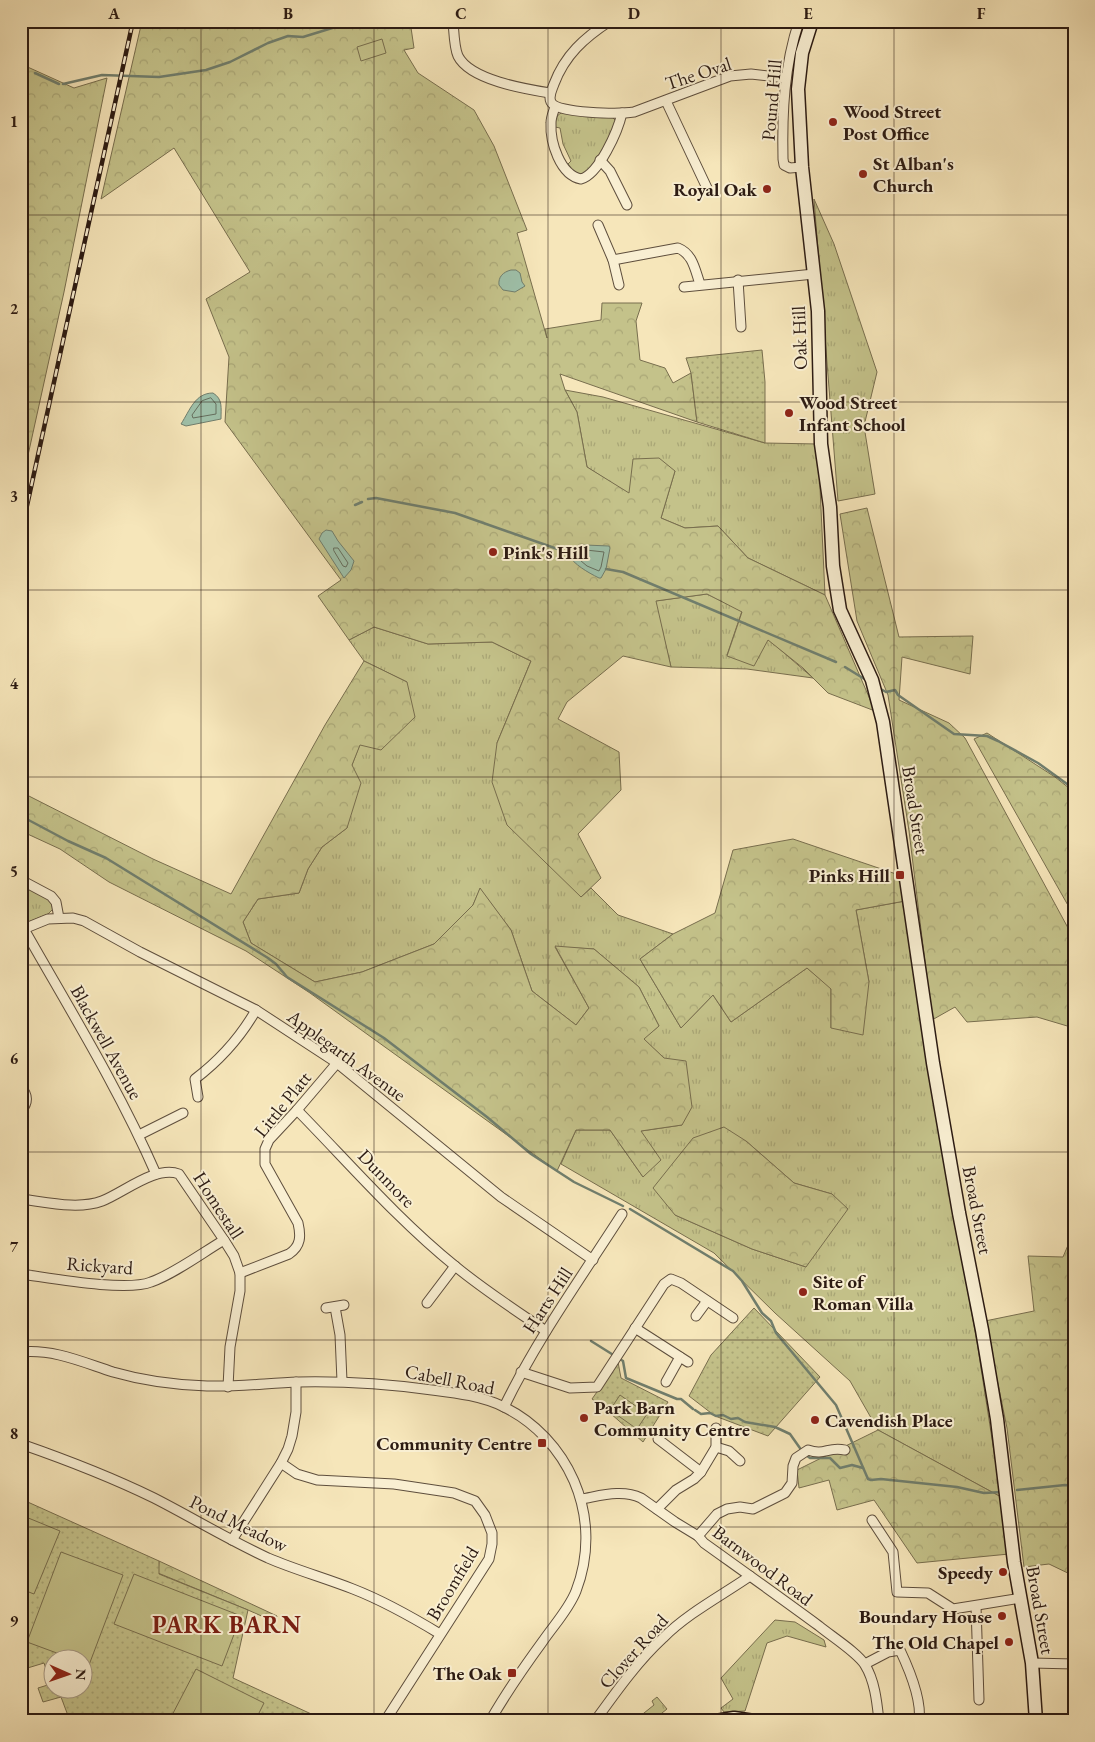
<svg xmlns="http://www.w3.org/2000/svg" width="1095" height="1742" viewBox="0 0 1095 1742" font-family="'EB Garamond',serif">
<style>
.grass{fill:url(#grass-tufts);stroke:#786e4e;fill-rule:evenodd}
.forest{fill:url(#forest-crowns);stroke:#786e4e}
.park{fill:url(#park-dots);stroke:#786e4e;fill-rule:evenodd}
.pitch{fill:#c4c28a;stroke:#786e4e}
.water{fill:#9ec0a9;stroke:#707e6d}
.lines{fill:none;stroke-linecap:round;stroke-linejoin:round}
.shore{stroke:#656e5e;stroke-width:1}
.stream{stroke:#707e6d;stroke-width:2.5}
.street-casing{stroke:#5e4e3d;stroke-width:11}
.secondary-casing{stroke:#2c1b13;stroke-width:15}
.street{stroke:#f9efd2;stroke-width:9}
.secondary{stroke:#f9efd2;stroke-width:12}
.rail-casing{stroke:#2c1b13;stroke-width:4.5}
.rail{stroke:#f9efd2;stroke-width:2.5;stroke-dasharray:8;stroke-linecap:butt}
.grid{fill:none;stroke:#2c1b13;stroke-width:1;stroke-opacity:0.55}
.poi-dot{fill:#8f2418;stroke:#f9efd2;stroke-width:2}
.labels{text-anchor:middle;stroke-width:4;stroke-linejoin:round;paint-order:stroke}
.street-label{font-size:19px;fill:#2c1b13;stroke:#f9efd2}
.poi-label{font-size:19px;font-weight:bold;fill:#2c1b13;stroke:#f9efd2;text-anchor:start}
.district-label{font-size:24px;font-weight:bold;letter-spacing:1px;fill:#7a1f14;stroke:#f9efd2}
.neatline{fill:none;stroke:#2c1b13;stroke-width:2}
.grid-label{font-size:16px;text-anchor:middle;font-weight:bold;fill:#2c1b13}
</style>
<defs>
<pattern id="grass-tufts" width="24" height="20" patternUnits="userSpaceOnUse" patternTransform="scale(1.25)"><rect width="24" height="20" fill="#c4c28a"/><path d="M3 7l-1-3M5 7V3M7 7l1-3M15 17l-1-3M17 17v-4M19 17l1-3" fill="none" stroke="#a9a676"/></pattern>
<pattern id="forest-crowns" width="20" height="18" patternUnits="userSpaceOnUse" patternTransform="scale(1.25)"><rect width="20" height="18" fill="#c4c28a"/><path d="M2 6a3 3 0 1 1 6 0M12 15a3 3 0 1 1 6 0" fill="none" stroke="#a9a676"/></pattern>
<pattern id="park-dots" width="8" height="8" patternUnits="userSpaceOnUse" patternTransform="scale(1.25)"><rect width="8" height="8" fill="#c4c28a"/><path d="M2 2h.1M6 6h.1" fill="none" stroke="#a9a676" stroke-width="1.8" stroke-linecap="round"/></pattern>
</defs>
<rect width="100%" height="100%" fill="#f6e6ba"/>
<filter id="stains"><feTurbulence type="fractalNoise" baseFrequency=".004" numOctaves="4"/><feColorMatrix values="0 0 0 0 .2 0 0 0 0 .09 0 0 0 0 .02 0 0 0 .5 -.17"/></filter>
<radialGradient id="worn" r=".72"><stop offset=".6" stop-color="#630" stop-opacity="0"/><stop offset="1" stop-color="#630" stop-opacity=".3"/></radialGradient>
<g class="grass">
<path d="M 564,112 L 611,116 L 616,121 C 613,134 595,173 581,174 C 575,174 571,168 568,164 L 571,161 L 563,144 L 560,128 L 555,127 C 555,120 556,114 564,112 Z"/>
<polygon points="814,199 834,244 877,372 864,426 875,494 838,501"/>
<polygon points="565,390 603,397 765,443 818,444 825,595 748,558 718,526 685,528 661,518 675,471 629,494 587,467 577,412"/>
<polygon points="707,594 742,611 727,655 768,639 813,678 747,669 671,667 655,601"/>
<path d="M 374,627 L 428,644 L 492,642 L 531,661 L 497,743 L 581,897 L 591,888 L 618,915 L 673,934 L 640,959 L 681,1028 L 713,995 L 731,1022 L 807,968 L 831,988 L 831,1028 L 869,982 L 856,910 L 905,901 L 930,1083 L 977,1342 L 1001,1497 L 878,1430 L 850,1381 L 775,1313 L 714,1253 L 561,1164 L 576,1130 L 610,1130 L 643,1177 L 641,1131 L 682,1125 L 664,1058 L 643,1039 L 659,1026 L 639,987 L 594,949 L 555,947 L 589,1008 L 576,1025 L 532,991 L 511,930 L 480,889 L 473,905 L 434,944 L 362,972 L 315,982 L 251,943 L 243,922 L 258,899 L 299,893 L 308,869 L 322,847 L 347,828 L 352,765 L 360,744 L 407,682 L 364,661 L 349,640 ZM 746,1141 L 794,1183 L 832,1194 L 806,1267 L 752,1249 L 675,1215 Z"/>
<polygon points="21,884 48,899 51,902 53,909 48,914 21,925"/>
<polygon points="775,1620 795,1622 824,1640 826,1647 787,1636 767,1643 745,1711 724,1712 721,1708 733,1699 721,1678"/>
<polygon points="657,1697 667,1709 652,1721 634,1721 654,1705 652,1701"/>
</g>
<g class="forest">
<polygon points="142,21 410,21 414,48 404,50 418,73 474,110 494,146 527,230 517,233 547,338 545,329 601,320 602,303 642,303 636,321 640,360 665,368 673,383 691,373 697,422 560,374 565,390 577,412 587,467 629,493 633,459 659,458 675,471 661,518 685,528 718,526 748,558 825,595 875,711 828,693 803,668 768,640 754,666 727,656 742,612 707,594 656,601 671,667 623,656 567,702 558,719 619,752 621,790 578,834 601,878 581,897 507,825 492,782 497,743 531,661 492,642 428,644 374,627 349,640 318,596 341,580 225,422 229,357 206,299 250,272 174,148 101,199"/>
<polygon points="21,64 74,88 107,78 64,292 21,487 21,351 23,329 21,329"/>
<polygon points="867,508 899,637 973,636 970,674 902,657 899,700 949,723 965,738 1074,939 1074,1028 1037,1017 967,1022 955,1007 932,1020 909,831 888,695 857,621 840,514"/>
<polygon points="364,661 407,682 415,717 381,750 360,745 352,765 361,783 347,828 322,847 308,869 299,893 258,899 243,922 251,943 315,982 362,972 434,944 473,905 480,888 511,930 532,991 576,1025 589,1008 555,946 594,949 639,987 659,1026 644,1039 664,1058 686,1061 692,1107 682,1125 641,1131 661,1160 643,1177 610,1130 576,1130 557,1171 310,993 246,951 109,882 60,849 21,831 21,792 153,859 231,894 325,725"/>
<polygon points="987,733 1055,777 1074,792 1074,916 974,739"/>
<polygon points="793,839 902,876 905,901 856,910 869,982 863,1035 831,1028 831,989 807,968 731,1022 713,995 681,1028 640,959 673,934 715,913 733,850"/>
<polygon points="724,1127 746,1141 794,1183 832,1194 848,1209 806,1267 752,1249 675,1215 653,1188 693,1138"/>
<polygon points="1074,1231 1074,1576 1049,1564 1024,1567 1007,1428 985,1321 1034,1311 1028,1256 1063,1257"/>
<polygon points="878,1430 1001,1497 1009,1554 917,1563 874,1500 837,1510 829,1480 799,1488 797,1470"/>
<polygon points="159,1561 277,1616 275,1622 248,1610 158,1573"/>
</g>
<g class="park">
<polygon points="762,350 765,382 765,443 697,422 691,373 686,358"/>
<polygon points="754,1308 820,1377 768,1436 715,1416 689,1396 711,1355"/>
<polygon points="618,1362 621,1378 668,1402 643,1442 602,1406 592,1399"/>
<path d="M 21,1499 L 159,1561 L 159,1574 L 248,1610 L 233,1678 L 320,1718 L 319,1721 L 70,1721 L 61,1697 L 43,1702 L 38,1688 L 51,1684 L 44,1663 L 21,1670 ZM 52,1660 L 82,1660 L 82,1690 L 52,1690 Z"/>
</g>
<g class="pitch">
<polygon points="382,39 386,53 361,61 357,47"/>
<polygon points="620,1395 647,1414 637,1429 610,1410"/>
<polygon points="21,1515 60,1531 34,1594 21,1589"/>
<polygon points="61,1552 123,1575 89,1665 83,1663 82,1660 73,1659 27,1642"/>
<polygon points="134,1574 241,1616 222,1666 114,1624"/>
<polygon points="196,1669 264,1703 255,1721 169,1721"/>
</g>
<g class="water">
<path d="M 511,270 L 516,270 L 520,273 L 522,282 L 525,286 L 515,292 L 503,290 L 499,285 C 498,277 503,272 511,270 Z"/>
<path d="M 213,393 C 223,399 221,408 221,419 L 186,426 L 181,424 C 190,410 195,393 213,393 Z"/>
<polygon points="326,530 332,531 338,541 354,561 351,570 344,578 319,539 322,533"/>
<path d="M 585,545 L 609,546 L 610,548 L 606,569 L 601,578 L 599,578 C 587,572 575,565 567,554 L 567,549 Z"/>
</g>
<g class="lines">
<g class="shore">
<polygon points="211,398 216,404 216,414 193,418 192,415 202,401"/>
<polygon points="334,548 338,548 348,563 346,567 343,566 334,551"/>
<polygon points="586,550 604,552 601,567 599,571 587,566 574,555 575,552"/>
</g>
<g class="stream">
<polyline points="35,73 59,84"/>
<polyline points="63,84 102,75 159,77 206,70 230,62 268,43 288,36 303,37 355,21"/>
<polyline points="368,499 376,498 455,513 566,552"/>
<polyline points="355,505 362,502"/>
<polyline points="606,569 623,572 836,662"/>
<polyline points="845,667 866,680"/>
<polyline points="879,688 886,692 895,690 898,695 954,734 987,736 998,741 1038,763 1074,789"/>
<polyline points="21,816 68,841 106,858 268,958 276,964 287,977 384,1038 487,1117 531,1154 574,1182 623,1206"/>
<polyline points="630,1209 733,1271 742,1281 762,1313 771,1321 776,1333 836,1405 868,1479 871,1480 881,1479 957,1487 984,1493 1002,1492"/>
<polyline points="591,1341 623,1361 626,1378 677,1399 681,1399 693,1409"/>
<polyline points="695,1410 701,1414 710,1413 716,1416 723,1415 731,1419 738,1418 745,1422 775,1427 790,1434 802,1451"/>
<polyline points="806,1455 810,1458 830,1458 840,1468 852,1465 863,1468"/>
<polyline points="1017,1490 1065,1485 1074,1486"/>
</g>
<g class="street-casing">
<g id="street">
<path d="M 453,21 C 454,32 454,47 458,56 C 470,80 525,89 550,93"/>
<path d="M 610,21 C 584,38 565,55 554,84 C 552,90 548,96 551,102 C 556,114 621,114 634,112 L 730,76 L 751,74 L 786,78"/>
<path d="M 799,21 C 784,66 782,113 783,159 L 784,165 L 790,168 L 802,167"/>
<polyline points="666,101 707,188"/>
<path d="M 555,107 C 553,113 551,117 551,123 C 550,142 560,175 581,179 C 599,174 618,131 622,113"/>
<polyline points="600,160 610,171 627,205"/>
<polyline points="598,225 613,260 619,285"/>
<path d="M 613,260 L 678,248 C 693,254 695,270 700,284"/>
<polyline points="738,280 741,327"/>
<polyline points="684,287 814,274"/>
<polyline points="21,880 51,896 56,902 59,918"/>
<path d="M 24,929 C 70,1010 119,1089 156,1174"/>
<polyline points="21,930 48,919 73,918 84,921 140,952 256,1010 337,1063 501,1197 593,1260"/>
<path d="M 21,1087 C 28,1095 28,1103 21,1111"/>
<path d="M 198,1097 L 195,1079 C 220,1060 240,1038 256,1010"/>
<path d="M 297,1110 C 349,1163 398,1220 455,1266 C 484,1290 515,1310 546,1331"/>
<polyline points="139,1135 183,1113"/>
<path d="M 21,1199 C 46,1202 78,1210 102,1201 C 123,1193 156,1165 179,1174 L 224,1240 L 234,1256 L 240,1273 L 240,1291 L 230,1347 L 228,1387"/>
<path d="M 240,1273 L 289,1254 C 301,1246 301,1236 298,1223 L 265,1164 L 265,1149 L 269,1140 L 297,1110 L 337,1063"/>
<path d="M 21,1274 C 51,1278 126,1292 151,1282 C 174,1274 202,1253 224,1240"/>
<polyline points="427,1303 455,1266"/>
<polyline points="335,1307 340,1335 342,1381"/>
<polyline points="326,1308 344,1305"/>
<polyline points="696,1316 707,1301"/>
<polyline points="635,1328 688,1362"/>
<path d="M 21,1352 C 54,1349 82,1362 113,1372 C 144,1381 176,1385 207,1386 C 238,1387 268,1383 298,1382 C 343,1381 388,1384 432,1390 C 456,1393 482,1396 504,1407 C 535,1422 560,1449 574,1481 C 589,1516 590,1555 576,1591 C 569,1609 554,1625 543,1641 C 524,1667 506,1693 490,1721"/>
<polyline points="521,1372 570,1388 597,1387 664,1284 671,1279 681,1283 733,1318"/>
<polyline points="666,1382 680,1357"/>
<path d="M 504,1407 C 537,1339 581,1278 622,1214"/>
<polyline points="658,1439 701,1472"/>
<path d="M 21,1444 C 67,1460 111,1477 154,1498 C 193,1518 229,1540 268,1558 C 296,1570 325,1578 353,1589 C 384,1601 412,1617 440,1634"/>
<polyline points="716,1447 729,1451 740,1461"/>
<polyline points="281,1463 297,1474 317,1480 394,1484 454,1493 475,1501 485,1515 492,1533 492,1544 489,1559 385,1721"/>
<path d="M 581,1499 C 600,1496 622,1489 641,1498 L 675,1522 L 698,1536 L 704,1543 C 743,1571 781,1598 819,1626 C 831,1636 858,1653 865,1665 C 875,1681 877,1703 879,1721"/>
<polyline points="657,1509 676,1490 694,1479 701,1472 716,1447 716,1428"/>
<polyline points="872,1520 893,1552 897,1592 928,1593 953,1609 1021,1598"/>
<path d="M 698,1536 L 717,1514 L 727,1509 L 740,1507 L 753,1509 L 785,1493 L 792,1483 L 793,1466 L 796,1458 L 808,1450 C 825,1456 828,1446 845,1450"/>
<polyline points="232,1540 281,1463 288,1449 292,1436 296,1412 296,1382"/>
<polyline points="976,1606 979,1700"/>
<polyline points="1032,1663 1074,1664"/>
<path d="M 865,1664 L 888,1652 L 900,1650 C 909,1669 922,1700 919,1721"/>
<path d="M 595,1721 C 616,1692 637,1662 663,1638 C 688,1613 721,1596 750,1576"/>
</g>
</g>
<g class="secondary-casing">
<g id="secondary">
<polyline points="812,21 802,53 798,89 802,167 818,311 821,444 830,507 833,566 840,610 872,680 883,722 933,1063 959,1213 982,1330 997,1419 1014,1562 1032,1663 1036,1721"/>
<polyline points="716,1721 734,1718 754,1721"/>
</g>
</g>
<use href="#street" class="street"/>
<use href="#secondary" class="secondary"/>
<g class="rail-casing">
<polyline id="rail" points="21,533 133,21"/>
</g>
<use href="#rail" class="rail"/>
</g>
<path class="grid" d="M 201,21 L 201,1721M 374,21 L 374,1721M 548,21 L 548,1721M 721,21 L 721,1721M 894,21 L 894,1721M 21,215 L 1074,215M 21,402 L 1074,402M 21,590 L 1074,590M 21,777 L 1074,777M 21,965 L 1074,965M 21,1152 L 1074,1152M 21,1340 L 1074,1340M 21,1527 L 1074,1527"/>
<g class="poi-dot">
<circle cx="833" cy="122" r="5"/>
<circle cx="863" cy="174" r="5"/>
<circle cx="767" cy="189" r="5"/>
<circle cx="789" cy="413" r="5"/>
<circle cx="493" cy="552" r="5"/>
<rect x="895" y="870" width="10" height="10" rx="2.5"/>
<circle cx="803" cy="1292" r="5"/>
<circle cx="584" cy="1418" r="5"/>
<circle cx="815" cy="1420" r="5"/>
<rect x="537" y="1438" width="10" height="10" rx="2.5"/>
<circle cx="1003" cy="1572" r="5"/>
<circle cx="1002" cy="1616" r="5"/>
<circle cx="1009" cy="1642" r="5"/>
<rect x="507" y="1668" width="10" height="10" rx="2.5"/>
</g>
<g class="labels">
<g class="street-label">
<text transform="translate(698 73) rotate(-18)" y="7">The Oval</text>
<text transform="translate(771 100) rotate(-85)" y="7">Pound Hill</text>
<text transform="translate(799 338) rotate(-92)" y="7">Oak Hill</text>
<text transform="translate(916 810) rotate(81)" y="7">Broad Street</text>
<text transform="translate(107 1042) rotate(61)" y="7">Blackwell Avenue</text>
<text transform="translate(347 1055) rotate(36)" y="7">Applegarth Avenue</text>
<text transform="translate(282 1104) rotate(-51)" y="7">Little Platt</text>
<text transform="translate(387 1178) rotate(46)" y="7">Dunmore</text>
<text transform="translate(219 1205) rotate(57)" y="7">Homestall</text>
<text transform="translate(978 1210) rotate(79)" y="7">Broad Street</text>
<text transform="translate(100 1265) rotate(4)" y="7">Rickyard</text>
<text transform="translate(547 1300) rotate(-57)" y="7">Harts Hill</text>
<text transform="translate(450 1379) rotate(11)" y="7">Cabell Road</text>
<text transform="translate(239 1523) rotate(26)" y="7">Pond Meadow</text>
<text transform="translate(763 1565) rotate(37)" y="7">Barnwood Road</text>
<text transform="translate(452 1583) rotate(-59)" y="7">Broomfield</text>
<text transform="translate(1041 1610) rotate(80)" y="7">Broad Street</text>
<text transform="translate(633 1651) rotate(-48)" y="7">Clover Road</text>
</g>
<g class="poi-label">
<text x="843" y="118">Wood Street<tspan x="843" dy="22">Post Office</tspan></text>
<text x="873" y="170">St Alban's<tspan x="873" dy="22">Church</tspan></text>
<text x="757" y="196" text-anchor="end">Royal Oak</text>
<text x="799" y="409">Wood Street<tspan x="799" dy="22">Infant School</tspan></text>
<text x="503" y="559">Pink's Hill</text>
<text x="890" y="882" text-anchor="end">Pinks Hill</text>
<text x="813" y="1288">Site of<tspan x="813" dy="22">Roman Villa</tspan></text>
<text x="594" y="1414">Park Barn<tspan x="594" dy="22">Community Centre</tspan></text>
<text x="825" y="1427">Cavendish Place</text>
<text x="532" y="1450" text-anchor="end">Community Centre</text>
<text x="993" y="1579" text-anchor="end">Speedy</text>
<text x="992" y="1623" text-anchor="end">Boundary House</text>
<text x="999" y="1649" text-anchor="end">The Old Chapel</text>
<text x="502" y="1680" text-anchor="end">The Oak</text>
</g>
<g class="district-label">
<text x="227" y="1633">PARK BARN</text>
</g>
</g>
<rect width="1095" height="1742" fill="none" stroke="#f6e6ba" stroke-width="55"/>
<g transform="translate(68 1674) rotate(92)"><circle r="24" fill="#f9efd2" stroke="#a79a86"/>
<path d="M0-4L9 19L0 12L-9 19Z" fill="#8f2418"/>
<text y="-8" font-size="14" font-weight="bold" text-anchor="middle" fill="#2c1b13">N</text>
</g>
<rect x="28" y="28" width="1040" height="1686" class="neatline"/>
<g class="grid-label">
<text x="114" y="19">A</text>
<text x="288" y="19">B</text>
<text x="461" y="19">C</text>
<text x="634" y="19">D</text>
<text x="808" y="19">E</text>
<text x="981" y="19">F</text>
<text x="14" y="127">1</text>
<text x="14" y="314">2</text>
<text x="14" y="502">3</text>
<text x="14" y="689">4</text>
<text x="14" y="877">5</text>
<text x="14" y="1064">6</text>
<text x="14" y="1252">7</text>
<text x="14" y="1439">8</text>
<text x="14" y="1626">9</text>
</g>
<rect width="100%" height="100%" filter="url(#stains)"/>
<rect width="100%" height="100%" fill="url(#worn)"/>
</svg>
